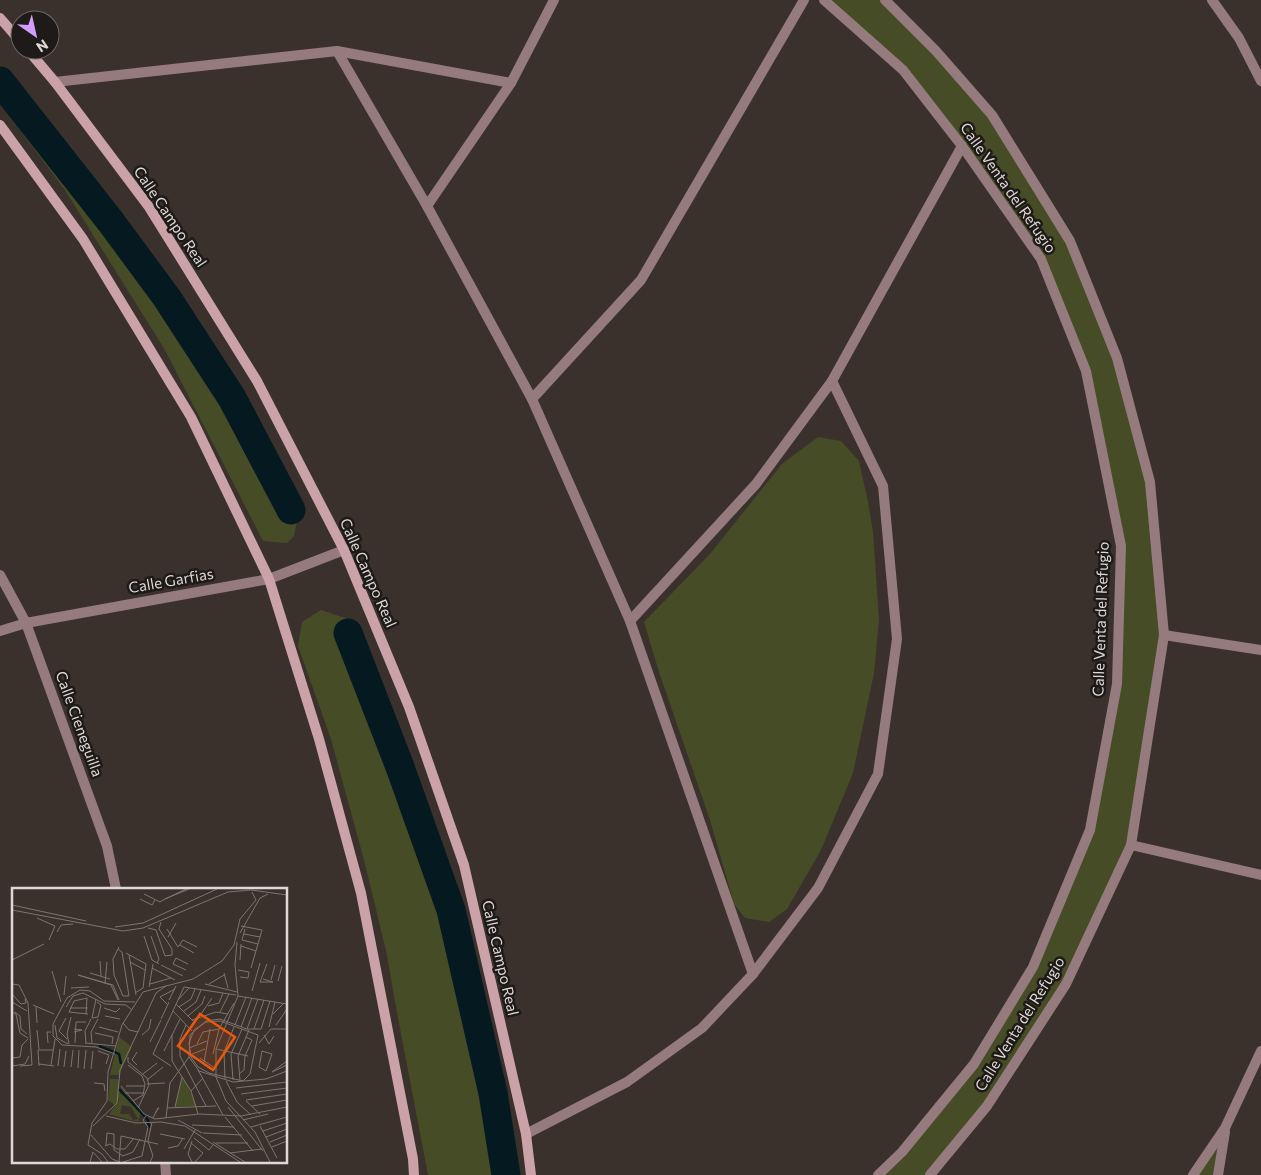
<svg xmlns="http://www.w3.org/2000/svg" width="1261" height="1175" viewBox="0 0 1261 1175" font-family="Commissioner,sans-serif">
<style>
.green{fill:#464c26}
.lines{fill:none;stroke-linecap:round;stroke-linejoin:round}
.canal{stroke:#051920;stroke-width:29}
.street{stroke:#957b7e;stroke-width:10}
.secondary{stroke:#cca2a9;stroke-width:10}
.labels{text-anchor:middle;stroke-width:5;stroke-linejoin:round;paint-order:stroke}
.street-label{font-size:15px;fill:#dfd9d6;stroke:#1e1a18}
.inset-river{fill:none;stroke:#051920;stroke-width:2.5}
.inset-road{fill:none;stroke:#7d7470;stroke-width:1}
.view{fill:#e8590c;fill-opacity:0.15;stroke:#e8590c;stroke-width:2.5}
.inset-edge{fill:none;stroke:#dfd9d6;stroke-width:2.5}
</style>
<rect width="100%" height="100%" fill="#3b312c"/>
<g class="green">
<polygon points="824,0 885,0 992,115 1070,241 1117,358 1150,482 1164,635 1131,845 1066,984 987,1106 930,1175 878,1175 974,1064 1033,967 1090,830 1117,684 1121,546 1086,371 1041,259 903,70"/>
<polygon points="0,71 90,177 163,274 237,392 299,510 294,536 287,543 263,541 165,350 65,190 0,104"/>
<polygon points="818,437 841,441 859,461 868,502 873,532 879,620 874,673 853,773 821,850 787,909 769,922 745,918 734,904 710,820 659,672 644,622 710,554 782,464"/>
<polygon points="321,610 345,618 357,639 378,690 454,910 508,1175 428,1175 395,1002 387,955 364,860 331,739 298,646 302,622"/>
<polygon points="1225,1128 1218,1175 1193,1175"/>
</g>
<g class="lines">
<g class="canal">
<polyline points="0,81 111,222 167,298 232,398 291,510"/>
<polyline points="348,633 400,767 451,910 493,1093 506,1175"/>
</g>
<g class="street">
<polyline points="824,0 903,70 962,146 1041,259 1086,371 1121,546 1117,684 1090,830 1033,967 974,1064 902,1152 878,1175"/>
<polyline points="885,0 936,51 992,115 1070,241 1117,358 1150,482 1164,635 1131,845 1066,984 987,1106 930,1175"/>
<polyline points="1212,0 1239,38 1261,81"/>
<polyline points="337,51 427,206 532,399 630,621 753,974"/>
<polyline points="55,82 337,51 511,83"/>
<polyline points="427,206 511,83 554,0"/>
<polyline points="532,399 641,280 804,0"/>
<polyline points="0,575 26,623 107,846 116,889"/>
<polyline points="630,621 756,484 832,381 962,146"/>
<polyline points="0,631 26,623 269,579 344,550"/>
<polyline points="1164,635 1261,650"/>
<polyline points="1131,845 1261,875"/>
<polyline points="526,1134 627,1082 702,1028 753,974 818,888 878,774 897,639 883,486 832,381"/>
<polyline points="165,1161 166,1175"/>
<polyline points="1193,1175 1225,1128 1261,1051"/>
<polyline points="1218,1175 1225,1132"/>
</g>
<g class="secondary">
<polyline points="0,18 20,41"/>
<polyline points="28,50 55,82 149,207 257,381 344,550 409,707 464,865 526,1134 531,1175"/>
<polyline points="0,125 83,239 191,417 269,579 319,739 361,893 413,1159 414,1175"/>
</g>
</g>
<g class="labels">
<g class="street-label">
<text transform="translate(1008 188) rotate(55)" y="5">Calle Venta del Refugio</text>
<text transform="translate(170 217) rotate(56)" y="5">Calle Campo Real</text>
<text transform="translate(368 573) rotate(66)" y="5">Calle Campo Real</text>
<text transform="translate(171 581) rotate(-10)" y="5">Calle Garfias</text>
<text transform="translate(1101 619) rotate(-88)" y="5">Calle Venta del Refugio</text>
<text transform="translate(79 724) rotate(70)" y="5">Calle Cieneguilla</text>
<text transform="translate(500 958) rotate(77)" y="5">Calle Campo Real</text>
<text transform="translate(1020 1024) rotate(-58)" y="5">Calle Venta del Refugio</text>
</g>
</g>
<g transform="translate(12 888)">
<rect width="275" height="275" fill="#3b312c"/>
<path d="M 107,149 L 120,159 L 107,187 L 98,187 ZM 170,189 L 174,195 L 185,218 L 163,219 ZM 98,191 L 106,191 L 108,206 L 113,208 L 109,199 L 129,225 L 126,234 L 97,226 L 106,214 L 108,209 L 103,217 L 96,212 ZM 110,217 L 119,219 L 126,231 L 121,232 L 117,226 L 108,226 Z" fill="#464c26" fill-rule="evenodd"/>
<path class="inset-river" d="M 87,158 L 107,166 L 109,176M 107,201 L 136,232 L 137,240"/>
<path class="inset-road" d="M 174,1 L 153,11 L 177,1M 132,6 L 148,14 L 153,11M 128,11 L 140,17 L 143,12M 0,17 L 74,33M 0,22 L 111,43 L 131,40 L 216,4 L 239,2 L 275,7M 25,30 L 43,38 L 37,52M 149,34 L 147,41 L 160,61 L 160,67M 229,38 L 250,42 L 239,80M 103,39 L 131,35 L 205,1M 136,40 L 144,42 L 153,68 L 160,67M 155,41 L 166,59 L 171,52 L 185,59M 233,41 L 230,52 L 246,56M 45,44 L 49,37 L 61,36M 228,45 L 248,10 L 256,6M 232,46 L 248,49M 132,48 L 140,72 L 147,76M 139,48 L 147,71 L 145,75M 156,49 L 164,35M 225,54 L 223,77 L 226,108 L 204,161 L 204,189 L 214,213 L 243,244 L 258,274M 168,57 L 182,65M 229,58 L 244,63M 107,59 L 101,71 L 102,87 L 111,108 L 117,108M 106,61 L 110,64 L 117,108M 114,65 L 134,76 L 131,100 L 123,105M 117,67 L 124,107M 0,72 L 32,56M 228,72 L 229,56M 88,73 L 89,88M 118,74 L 133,82M 149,77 L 171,88M 140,80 L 163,92M 174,82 L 161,76 L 164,70 L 176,76M 226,82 L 237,84 L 236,90 L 228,89M 40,83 L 49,114M 78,85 L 98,91M 212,85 L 216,100M 251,91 L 261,94 L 248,94 L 255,76M 259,92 L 263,77M 266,93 L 270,78M 93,95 L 95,74M 0,96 L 7,97 L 16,115 L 20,177 L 8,178M 138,96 L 159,90M 193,96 L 225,104M 197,96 L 212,87M 137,99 L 141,76M 59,100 L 77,99M 240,103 L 248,75M 0,106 L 9,116 L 14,115 L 13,111M 52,107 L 54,88M 226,108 L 275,116M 84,111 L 80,130 L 86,129 L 89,117 L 85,114M 106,112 L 99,97 L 66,87 L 101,97 L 107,112M 157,112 L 164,98M 166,112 L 177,100M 0,114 L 15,123M 155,116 L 148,109 L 163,101M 164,116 L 182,134M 21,117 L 42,126M 196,118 L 207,115 L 211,105M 24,119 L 25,135M 54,119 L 61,108 L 71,105 L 93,116 L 114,117 L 120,122M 167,119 L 179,111 L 183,101M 58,120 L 76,120M 92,120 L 104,124 L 108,120M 161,123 L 180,143M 172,123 L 184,114 L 189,102M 0,124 L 4,126 L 8,145 L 16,150M 3,124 L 8,128 L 9,141 L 15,146M 57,124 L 62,113 L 75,110M 57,124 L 76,126M 208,124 L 217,106M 74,126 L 75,110M 189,126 L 200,110M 261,126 L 272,115M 93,128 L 108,131M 176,128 L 190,116 L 193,108M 54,130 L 47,143 L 55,151M 149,131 L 157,114M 180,132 L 204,124 L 216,126M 208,133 L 246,147 L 238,186 L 231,193 L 197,185 L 186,179 L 179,169 L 177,155 L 182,142 L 194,134 ZM 111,135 L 117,142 L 126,144M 43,137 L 45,150 L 56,156M 174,137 L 168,151 L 168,168 L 194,218M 223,137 L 234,109M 264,137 L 275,121M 87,139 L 106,144M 229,139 L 240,110M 257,139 L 263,114M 235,141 L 246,111M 242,141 L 252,112M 249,141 L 235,141 L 208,131 L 194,133 L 178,147 L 177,169 L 187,183 L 221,194 L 254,191 L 275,183M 249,141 L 258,113M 25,142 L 27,161M 62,144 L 70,142 L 62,141M 83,145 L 101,149 L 100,156M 130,147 L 137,141 L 139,131M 160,147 L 160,173 L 179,203 L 186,226M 252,147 L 257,156 L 262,148M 138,154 L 149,132M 36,155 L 35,144 L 39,144M 63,155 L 64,134 L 74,134M 73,155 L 104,158M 74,155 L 73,143 L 79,131M 80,155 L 79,144 L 86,131M 247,155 L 259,141 L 275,141M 57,156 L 55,146 L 59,129M 185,156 L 191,144 L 207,141M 177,160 L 195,153M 204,161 L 236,168M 86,163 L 97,167 L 94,176M 152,163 L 168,131M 250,163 L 260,166 L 254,183 L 247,179 ZM 125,164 L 120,172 L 125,177M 103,166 L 84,159 L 50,157 L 41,148 L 41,136 L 55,110 L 68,102 L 78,103 L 92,113 L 123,114M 201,166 L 207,141 L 222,115M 178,167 L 193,161M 116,169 L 116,174 L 135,190 L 137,197 L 126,220M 0,170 L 8,169 L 10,157 L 16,151M 188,170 L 201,179M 192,174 L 198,141M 27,176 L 42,178M 39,177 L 43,151M 116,177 L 130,188 L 133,196 L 131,207 L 121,213M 0,178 L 13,176 L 17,168M 27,178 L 26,162 L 41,162M 46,178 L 48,161M 159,178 L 141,166 L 172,99 L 224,107M 52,179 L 54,163M 59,179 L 61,162M 66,180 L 67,162M 72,181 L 74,162M 79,181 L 81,163M 186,182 L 211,227M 260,184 L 275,173M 260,184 L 275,177M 131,186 L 145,175M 227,186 L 232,182 L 233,168 L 240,152 L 234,149M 213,191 L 212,164 L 222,139M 135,192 L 151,179M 221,192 L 219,166 L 230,141M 214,193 L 225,214 L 239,227M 228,193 L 226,168 L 237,142M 82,195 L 92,196 L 93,203M 135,196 L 153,195M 109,198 L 132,226 L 143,231 L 187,226 L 229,228 L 275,219M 114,198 L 132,198M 224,200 L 275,194M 179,203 L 191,190M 113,205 L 131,205M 229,206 L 275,200M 234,212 L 275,206M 234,213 L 248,226M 240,218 L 275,212M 163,219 L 170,189M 216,219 L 251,263M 155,220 L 204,218M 94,228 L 124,235 L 149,234 L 173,238 L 228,274M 213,229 L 241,263M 141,230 L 146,220 L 147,220 L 143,225M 154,230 L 158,195 L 177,169M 166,232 L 190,245M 231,232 L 256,226M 180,237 L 222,239M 81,238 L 105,215 L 108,182 L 144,105 L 154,98M 248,238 L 265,270M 239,239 L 275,229M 251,243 L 275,235M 191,245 L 230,247M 148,246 L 173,251M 79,247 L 100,271 L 108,274M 254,249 L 275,241M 182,250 L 197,262 L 201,257M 180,253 L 176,266 L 180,274M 201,254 L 233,274M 258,254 L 275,247M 179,255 L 191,265 L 183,274M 204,255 L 236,255M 94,257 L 95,245 L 102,246 L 102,262 L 111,268 L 121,264 L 128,251M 93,258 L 98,256 L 105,261 L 113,261 L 122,250M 260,259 L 275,253M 156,260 L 166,258 L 171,250M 172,261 L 183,242M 218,265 L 250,261M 78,274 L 81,264 L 90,274M 96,274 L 90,266 L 76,257 L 80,235 L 95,213 L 96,184 L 110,137 L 131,104 L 181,91 L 210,73 L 222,57 L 228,31 L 244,12 L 240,4M 107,274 L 109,248 L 146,256M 111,274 L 130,268 L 136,239 L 131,232 L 134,228M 138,274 L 141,268 L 136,253 L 140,234"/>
<path class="view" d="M 188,126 L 223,149 L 201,182 L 166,158 Z"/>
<rect width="275" height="275" class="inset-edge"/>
</g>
<g transform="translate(35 35) rotate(146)"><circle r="24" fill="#1e1a18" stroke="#6b6664"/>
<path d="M0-4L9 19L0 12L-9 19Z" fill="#d49cfb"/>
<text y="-8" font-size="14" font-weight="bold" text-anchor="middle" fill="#dfd9d6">N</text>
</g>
</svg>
